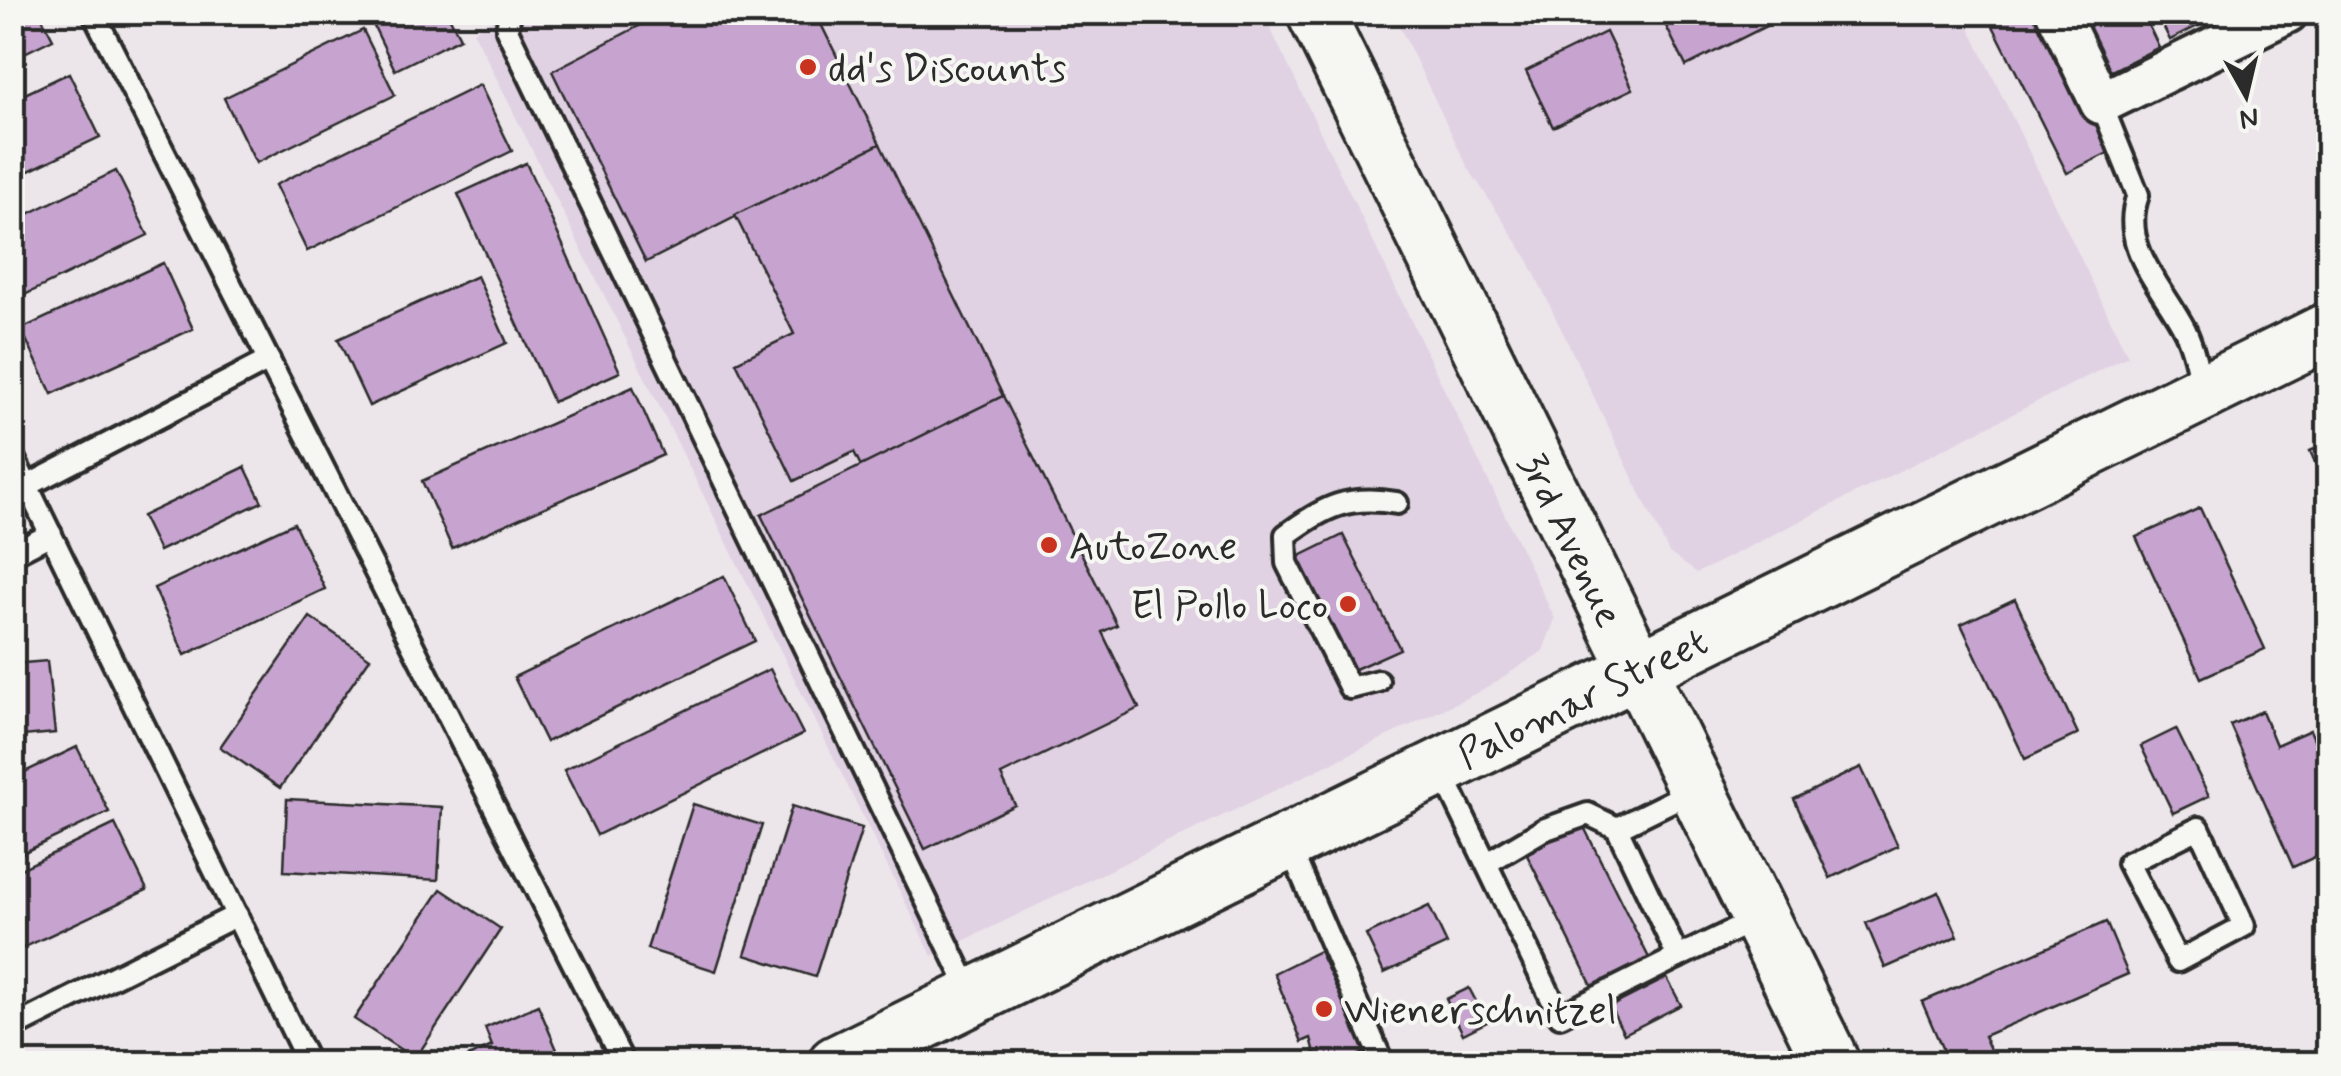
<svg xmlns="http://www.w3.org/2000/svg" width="2341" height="1076" viewBox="0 0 2341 1076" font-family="Mynerve,sans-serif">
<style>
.built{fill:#e1d2e3}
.building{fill:#c6a4cf;stroke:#2b2b2b;stroke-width:2.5}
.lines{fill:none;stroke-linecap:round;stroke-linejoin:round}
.service-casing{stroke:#2b2b2b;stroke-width:28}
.minor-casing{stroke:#2b2b2b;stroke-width:48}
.secondary-casing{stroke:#2b2b2b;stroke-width:62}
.service{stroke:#f6f6f2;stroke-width:20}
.minor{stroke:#f6f6f2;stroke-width:40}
.secondary{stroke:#f6f6f2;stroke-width:55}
.poi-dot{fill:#c8321e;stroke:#f6f6f2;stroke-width:4}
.labels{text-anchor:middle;stroke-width:8;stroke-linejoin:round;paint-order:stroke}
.poi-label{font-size:40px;fill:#2b2b2b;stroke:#f6f6f2;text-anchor:start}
.street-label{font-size:40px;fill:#2b2b2b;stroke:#f6f6f2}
</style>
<rect width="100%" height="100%" fill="#ece6eb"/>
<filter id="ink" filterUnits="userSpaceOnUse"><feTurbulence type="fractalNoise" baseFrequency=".01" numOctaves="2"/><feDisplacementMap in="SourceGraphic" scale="20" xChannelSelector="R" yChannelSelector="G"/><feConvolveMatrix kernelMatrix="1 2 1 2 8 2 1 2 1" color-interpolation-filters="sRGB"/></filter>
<g filter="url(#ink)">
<g class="built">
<polygon points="506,12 1263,13 1555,619 1543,651 1485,689 932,956 473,31"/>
<polygon points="1393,13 1962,13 2128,356 1697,573 1669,553 1526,256 1467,166"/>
</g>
<g class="building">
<polygon points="12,12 39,12 53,39 12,59"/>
<polygon points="367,12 447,12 460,38 395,70"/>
<polygon points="666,12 815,12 880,144 646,262 552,71"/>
<polygon points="1684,12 1794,12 1686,66 1664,22"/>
<polygon points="1986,12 2050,12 2118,148 2067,173"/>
<polygon points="2079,12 2142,12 2159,47 2109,72"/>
<polygon points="2156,12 2220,12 2221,14 2170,40"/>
<polygon points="2328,18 2328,51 2315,25"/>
<polygon points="363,30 395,95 256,163 224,98"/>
<polygon points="1606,32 1633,89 1553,127 1526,71"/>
<polygon points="69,73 100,137 12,179 12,100"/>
<polygon points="480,85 512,151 307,251 275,185"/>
<polygon points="880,144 1003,396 861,466 854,452 794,481 736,362 794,334 735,215"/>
<polygon points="526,163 620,372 553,402 458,194"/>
<polygon points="116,171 148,235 12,301 12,222"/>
<polygon points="163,263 193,329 52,394 21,329"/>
<polygon points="477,276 507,343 369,406 338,339"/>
<polygon points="633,387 663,455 452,548 422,481"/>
<polygon points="1003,396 1117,625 1102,632 1139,708 1001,775 1015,805 925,849 761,515"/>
<polygon points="2328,443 2328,492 2310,451"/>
<polygon points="245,467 262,502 159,551 142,516"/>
<polygon points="2200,508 2265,649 2201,678 2136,537"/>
<polygon points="294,523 325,589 185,655 154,588"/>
<polygon points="1343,535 1400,649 1353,670 1296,558"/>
<polygon points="724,576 755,641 546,742 514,677"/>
<polygon points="2015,599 2078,734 2025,759 1961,624"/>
<polygon points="310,617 370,658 280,788 220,747"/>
<polygon points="47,661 55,733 12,737 12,664"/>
<polygon points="770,669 803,734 597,835 564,770"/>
<polygon points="2262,711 2276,745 2310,730 2328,771 2328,851 2293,867 2230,725"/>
<polygon points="2176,729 2209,796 2173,813 2141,746"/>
<polygon points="77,747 109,812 12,858 12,778"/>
<polygon points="1861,767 1898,846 1830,878 1794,799"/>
<polygon points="287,799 442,807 438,880 284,871"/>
<polygon points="693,804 762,825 716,971 647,949"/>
<polygon points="792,806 862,828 815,977 745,955"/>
<polygon points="1582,823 1651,962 1594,990 1525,851"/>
<polygon points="115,824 147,890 12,953 12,873"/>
<polygon points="441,889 501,929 415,1059 354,1019"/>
<polygon points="1939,892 1958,936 1885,968 1866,923"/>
<polygon points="1429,906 1447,944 1384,973 1366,935"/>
<polygon points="2106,922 2128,974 1984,1036 1993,1056 1975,1064 1949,1064 1922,1002"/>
<polygon points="1319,951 1367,1051 1341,1064 1318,1064 1311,1038 1302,1042 1274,973"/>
<polygon points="1667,978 1681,1005 1624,1034 1610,1007"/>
<polygon points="1469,988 1487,1022 1463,1034 1446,999"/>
<polygon points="538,1005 563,1064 453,1064 492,1046 485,1028"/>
</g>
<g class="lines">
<g class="service-casing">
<g id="service">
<polyline points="93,12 624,1064"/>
<polyline points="510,12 507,30 971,993"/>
<path d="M 2101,103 L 2138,195 C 2119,247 2161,284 2185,330 C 2194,349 2198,371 2202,391"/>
<polyline points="12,455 309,1064"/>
<polyline points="27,486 269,360"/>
<polyline points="12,554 51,534"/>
<path d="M 1378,681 L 1350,688 L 1287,563 L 1286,535 C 1325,506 1348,495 1397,503"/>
<polyline points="1440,768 1560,1016 1678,957"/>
<polyline points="1694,790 1617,828 1678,957 1757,919"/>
<polygon points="2199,828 2244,926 2178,961 2128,863"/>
<polyline points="1288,843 1383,1064"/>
<polyline points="1487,863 1543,830 1588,814 1617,828"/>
<polyline points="12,1028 237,915"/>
</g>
</g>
<g class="minor-casing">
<polyline id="minor" points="2057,12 2101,103 2287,12"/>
</g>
<g class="secondary-casing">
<g id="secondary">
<polyline points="1315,12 1832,1064"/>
<polyline points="836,1064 2328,331"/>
</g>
</g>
<use href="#service" class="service"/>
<use href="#minor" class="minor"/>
<use href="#secondary" class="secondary"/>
</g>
</g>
<g class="poi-dot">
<circle cx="808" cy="67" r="10"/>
<circle cx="1049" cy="545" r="10"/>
<circle cx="1348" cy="604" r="10"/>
<circle cx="1324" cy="1009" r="10"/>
</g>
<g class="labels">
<g class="poi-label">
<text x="828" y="81">dd's Discounts</text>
<text x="1069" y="559">AutoZone</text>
<text x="1328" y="618" text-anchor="end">El Pollo Loco</text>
<text x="1344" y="1023">Wienerschnitzel</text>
</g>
<g class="street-label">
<text transform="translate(1572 539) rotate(64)" y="14">3rd Avenue</text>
<text transform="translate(1582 697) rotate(-26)" y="14">Palomar Street</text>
</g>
</g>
<rect width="2341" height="1076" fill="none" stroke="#f6f6f2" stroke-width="50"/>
<rect x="25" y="25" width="2291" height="1026" fill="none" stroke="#2b2b2b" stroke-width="4" filter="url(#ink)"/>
<g transform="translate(2246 95) rotate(172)" stroke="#f6f6f2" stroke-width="8" paint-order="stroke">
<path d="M0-8L18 38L0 25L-18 38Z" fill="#2b2b2b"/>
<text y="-15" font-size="28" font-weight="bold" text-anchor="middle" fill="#2b2b2b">N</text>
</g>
</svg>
